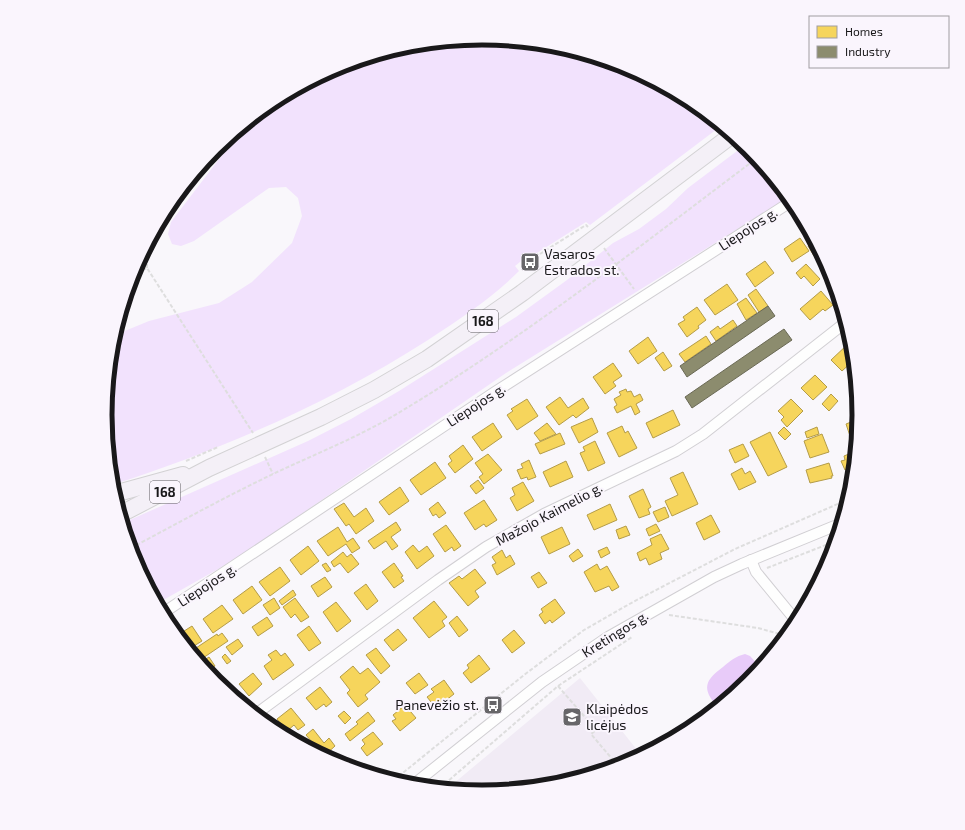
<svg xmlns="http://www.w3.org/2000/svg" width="965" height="830" viewBox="0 0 965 830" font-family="'Exo 2',sans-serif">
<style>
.built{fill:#f1ebf5}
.green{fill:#f2e2fd}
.water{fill:#e8cbf9}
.homes{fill:#f6d55c;stroke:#b49c48}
.industry{fill:#8c8c6e;stroke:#6a6955}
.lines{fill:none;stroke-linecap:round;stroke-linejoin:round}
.minor-casing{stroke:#d1cfd3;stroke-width:12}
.primary-casing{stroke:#d3d2d4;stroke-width:18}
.path{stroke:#dedede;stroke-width:2;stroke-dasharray:4 2;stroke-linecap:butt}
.minor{stroke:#fefefe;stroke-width:10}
.primary{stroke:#f4f0f7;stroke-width:16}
.labels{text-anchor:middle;stroke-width:4;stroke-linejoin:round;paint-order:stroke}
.shield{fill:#faf5fd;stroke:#5c5a5e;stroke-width:1}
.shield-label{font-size:13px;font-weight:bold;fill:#19181a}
.street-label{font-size:14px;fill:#19181a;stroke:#faf5fd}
.poi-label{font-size:14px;fill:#19181a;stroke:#faf5fd;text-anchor:start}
.rim{fill:none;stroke:#19181a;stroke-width:5}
</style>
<rect width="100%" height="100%" fill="#f9f7fb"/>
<polygon class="built" points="580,678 641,755 627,763 556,785 482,792 447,789"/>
<g class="green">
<path d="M 483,38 L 556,45 L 627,67 L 692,102 L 721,126 L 590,225 L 586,222 L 529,258 L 526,257 L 515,266 L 519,271 C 491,299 461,318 428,340 C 330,403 223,449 112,485 L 106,415 L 115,335 L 149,321 L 219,303 L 252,282 L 292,243 L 302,216 L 298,198 L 286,187 L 269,188 L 194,241 L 181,246 L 172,244 L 168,234 L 171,222 L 245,125 L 273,101 L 338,67 L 409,45 Z"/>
<polygon points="745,145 789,197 506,373 268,537 220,568 158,603 134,559 123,523 308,441 351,419 399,391 516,317 567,280 613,243 639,229 666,209 688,188"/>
</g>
<path class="water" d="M 745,654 L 750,656 L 761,668 L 749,682 L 718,707 C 701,689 705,680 723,667 C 730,661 736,656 745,654 Z"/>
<g class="homes">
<polygon points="800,238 809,251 792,262 784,249"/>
<polygon points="815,242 821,252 814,256 808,246"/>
<polygon points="765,261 774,273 755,287 746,274"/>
<polygon points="806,264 820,279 813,286 804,276 801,279 796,273"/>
<polygon points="727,284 738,300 715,315 704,300"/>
<polygon points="756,289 768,306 759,312 748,295"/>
<polygon points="821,291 833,305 825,311 823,309 810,320 800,309"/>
<polygon points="746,298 757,313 746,320 737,304"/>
<polygon points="697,307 706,320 698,326 699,328 687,337 678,324 685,320 683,317"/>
<polygon points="733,320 737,326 716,341 710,332 718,326 720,329"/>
<polygon points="706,336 711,344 685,362 679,354"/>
<polygon points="648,337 657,351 638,364 629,351"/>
<polygon points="848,344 853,349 854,360 842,371 831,360"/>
<polygon points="663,352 672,366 664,371 655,358"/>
<polygon points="613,363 622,376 613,382 616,386 605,394 593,377"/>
<polygon points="815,375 827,387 813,400 801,388"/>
<polygon points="626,389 627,392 631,391 634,397 640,394 643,400 636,404 640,412 635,415 631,406 617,413 614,407 617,405 614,399 621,395 619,392"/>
<polygon points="831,394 838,401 829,411 822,404"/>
<polygon points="560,397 568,408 583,398 589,408 576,418 573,415 559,425 546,407"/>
<polygon points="527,399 538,416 517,430 507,415 513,411 511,409"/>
<polygon points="791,399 803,411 787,427 781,420 784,417 778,411"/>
<polygon points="673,410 680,425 653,438 646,423"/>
<polygon points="592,418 598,432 579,443 571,427"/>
<polygon points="856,420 858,425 858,433 850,436 846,424"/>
<polygon points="493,423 502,437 482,451 472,437"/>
<polygon points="547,423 556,434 540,441 534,433"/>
<polygon points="622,426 625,433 628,431 637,448 619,457 607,433"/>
<polygon points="784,427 791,434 785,440 778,433"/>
<polygon points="817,427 819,434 807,438 805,432"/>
<polygon points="770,432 787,467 768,476 750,442"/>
<polygon points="560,433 565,444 540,454 535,444"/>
<polygon points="822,434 829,452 810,458 804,441"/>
<polygon points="595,441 605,463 588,471 580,453 585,451 583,447"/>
<polygon points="743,444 749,456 735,463 729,450"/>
<polygon points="463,445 473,459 455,473 448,464 452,461 449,456"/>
<polygon points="856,451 854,469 845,470 841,461 845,460 844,456"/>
<polygon points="488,454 502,470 484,484 479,477 483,474 475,463"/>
<polygon points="529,460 536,477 528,480 527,477 521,479 517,470 523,468 521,464"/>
<polygon points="566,461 573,477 550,487 543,472"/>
<polygon points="435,462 446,478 421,495 410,480"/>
<polygon points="829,463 833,476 831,476 832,478 810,483 806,470"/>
<polygon points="742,468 745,474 750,471 756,482 739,490 731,474"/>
<polygon points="683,472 698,504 672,516 665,501 678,495 670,478"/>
<polygon points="478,480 484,488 476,494 470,486"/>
<polygon points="523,482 534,501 517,511 510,498 515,495 512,488"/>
<polygon points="400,487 409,501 389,515 379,502"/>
<polygon points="643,489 651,507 648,509 650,514 639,518 629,496"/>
<polygon points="484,500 497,520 486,527 484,524 475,530 464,513"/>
<polygon points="438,502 446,513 439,518 436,514 433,516 429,509"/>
<polygon points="344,503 354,517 366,508 374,521 356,534 349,524 346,526 334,509"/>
<polygon points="610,504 617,520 594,530 587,515"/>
<polygon points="665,507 669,517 658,522 653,512"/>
<polygon points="711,515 720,532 704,540 696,523"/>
<polygon points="396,522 401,530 391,537 398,546 392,550 386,541 374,549 368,541"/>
<polygon points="656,524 660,531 649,536 646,529"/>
<polygon points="446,525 461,546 454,551 452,547 445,552 433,534"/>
<polygon points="626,526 630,535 619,539 616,530"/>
<polygon points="338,527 347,542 353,538 360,548 352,553 346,544 328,556 317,541"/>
<polygon points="562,527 570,544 549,554 541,537"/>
<polygon points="661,534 669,549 660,553 662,559 649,565 646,558 640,561 637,553 652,545 650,539"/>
<polygon points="413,545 419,552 427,546 434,556 417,569 405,552"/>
<polygon points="308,546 319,561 301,575 290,560"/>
<polygon points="607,547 610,553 601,558 598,551"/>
<polygon points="578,549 583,556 573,562 569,556"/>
<polygon points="502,550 506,558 510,555 515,564 497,575 492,565 496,563 492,557"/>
<polygon points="343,552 347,557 351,554 359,564 348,573 340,563 334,567 331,562"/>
<polygon points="326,563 331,570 327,572 322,565"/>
<polygon points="394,563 403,576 401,577 404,581 394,588 382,572"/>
<polygon points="597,564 600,570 607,566 619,587 612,591 609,586 595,592 584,572"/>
<polygon points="280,567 290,581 270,596 259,582"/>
<polygon points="475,569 486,583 475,591 479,597 468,606 449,583 459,576 462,579"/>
<polygon points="539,572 547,583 538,588 531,577"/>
<polygon points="325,577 332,587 318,597 311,586"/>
<polygon points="366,584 378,601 367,610 354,593"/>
<polygon points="252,586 262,600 243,614 233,600"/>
<polygon points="293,590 296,595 282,605 279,601"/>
<polygon points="274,598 280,608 270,615 263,605"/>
<polygon points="295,598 309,617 301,622 295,614 291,618 283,607"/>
<polygon points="555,599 565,613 552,623 550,620 545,624 539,615 543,612 541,609"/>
<polygon points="434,601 447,617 442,621 445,626 429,638 413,618"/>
<polygon points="336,602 351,621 337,632 323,612"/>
<polygon points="222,605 233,619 213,633 203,619"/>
<polygon points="457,616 468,630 459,637 449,623"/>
<polygon points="267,617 273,626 258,636 252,627"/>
<polygon points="175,624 181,633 192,626 202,641 189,649 171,627"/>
<polygon points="309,626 321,643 309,651 297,635"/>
<polygon points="398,629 407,640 393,651 384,640"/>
<polygon points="514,630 525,643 512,653 502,640"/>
<polygon points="222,633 228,641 203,658 196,648 217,634 218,636"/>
<polygon points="238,639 243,646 232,655 226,647"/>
<polygon points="376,648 390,666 381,674 366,655"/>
<polygon points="276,650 281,656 285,653 294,665 273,680 264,666 272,660 268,655"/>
<polygon points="225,654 231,661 227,664 222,657"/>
<polygon points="479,655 490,669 471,683 463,673 469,668 467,665"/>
<polygon points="209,657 215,666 207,671 200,663"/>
<polygon points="353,666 360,674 368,668 380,682 365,695 368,699 358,707 347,693 350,690 340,677"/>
<polygon points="253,673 262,684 249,696 239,684"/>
<polygon points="419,673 428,685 415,694 406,683"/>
<polygon points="444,680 454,694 436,708 427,697 434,692 431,689"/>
<polygon points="320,687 332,702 326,707 324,704 316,710 306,698"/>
<polygon points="405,705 416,718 400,731 392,721 396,719 393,715"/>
<polygon points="291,708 305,725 298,730 294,725 287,731 277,719"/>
<polygon points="344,711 351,718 345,724 338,716"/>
<polygon points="368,712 375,721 350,741 345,734 358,724 356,722"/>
<polygon points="313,729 324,743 329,738 335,746 324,756 306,735"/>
<polygon points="373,732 383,744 367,756 361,748 365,744 362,740"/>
<polygon points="339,757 347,766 334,761"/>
</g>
<g class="industry">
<polygon points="768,306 775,316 687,377 680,366"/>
<polygon points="784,329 792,340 692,408 685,397"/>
</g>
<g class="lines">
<g class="minor-casing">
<g id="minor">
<polyline points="751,560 756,572 797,622"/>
<polyline points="163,613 495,392 792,201"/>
<polyline points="256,714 438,580 486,547 544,514 676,451 703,434 846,322"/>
<polyline points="413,785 542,682 608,637 714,577 742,564 842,523"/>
</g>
</g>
<g class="primary-casing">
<g id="primary">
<polyline points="114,494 183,475"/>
<polyline points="121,514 209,468 321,417 374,390 427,359 522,293 732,135"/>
</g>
</g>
<g class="path">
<polyline points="604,248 634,289"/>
<polyline points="540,254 586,225 588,227"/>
<polyline points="147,268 147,246"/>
<polyline points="132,276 147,268 253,433"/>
<polyline points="265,457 273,474"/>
<polyline points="186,461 218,447"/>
<path d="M 131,548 C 178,523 225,497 273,474 C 315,454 359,437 400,412 C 525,337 640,246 757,158"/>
<polyline points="767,568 836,541"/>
<polyline points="669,615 758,628 787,636"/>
<polyline points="558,686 596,730 591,734 618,766"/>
<polyline points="394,780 524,675 584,630 633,602 735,549 849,499"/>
<polyline points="440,788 558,686 632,637"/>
</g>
<use href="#minor" class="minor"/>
<use href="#primary" class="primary"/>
</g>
<defs>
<g id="bus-square" transform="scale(1)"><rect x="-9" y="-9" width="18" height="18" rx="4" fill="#676669" stroke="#faf5fd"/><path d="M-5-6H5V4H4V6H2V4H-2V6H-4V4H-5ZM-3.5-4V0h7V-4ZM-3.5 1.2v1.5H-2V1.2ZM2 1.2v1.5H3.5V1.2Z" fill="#fff"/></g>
<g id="school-square" transform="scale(1)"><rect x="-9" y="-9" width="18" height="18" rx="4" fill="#676669" stroke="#faf5fd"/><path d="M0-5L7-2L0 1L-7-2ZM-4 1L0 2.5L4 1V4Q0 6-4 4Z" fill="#fff"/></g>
</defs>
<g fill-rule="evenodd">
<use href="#bus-square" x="530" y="262"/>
<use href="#bus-square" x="493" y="705"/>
<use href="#school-square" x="572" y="717"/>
</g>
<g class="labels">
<g class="shield">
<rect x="468" y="310" width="30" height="22" rx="3"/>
<rect x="150" y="481" width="30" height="22" rx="3"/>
</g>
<g class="shield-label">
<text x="483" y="326">168</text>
<text x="165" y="497">168</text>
</g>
<g class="street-label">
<text transform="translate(748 229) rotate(-33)" y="5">Liepojos g.</text>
<text transform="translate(476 405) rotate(-33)" y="5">Liepojos g.</text>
<text transform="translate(549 514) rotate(-28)" y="5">Mažojo Kaimelio g.</text>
<text transform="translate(207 585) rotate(-33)" y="5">Liepojos g.</text>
<text transform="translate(615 634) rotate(-32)" y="5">Kretingos g.</text>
</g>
<g class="poi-label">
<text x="544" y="259">Vasaros<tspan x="544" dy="16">Estrados st.</tspan></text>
<text x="479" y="710" text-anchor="end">Panevėžio st.</text>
<text x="586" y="714">Klaipėdos<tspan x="586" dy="16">licėjus</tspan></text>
</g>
</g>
<path d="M0 0H965V830H0ZM112 415a370 370 0 1 1 740 0a370 370 0 1 1-740 0Z" fill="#faf5fd" fill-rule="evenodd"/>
<path class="rim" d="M112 415a370 370 0 1 1 740 0a370 370 0 1 1-740 0Z"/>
<rect x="809" y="16" width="140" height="52" fill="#faf5fd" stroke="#a09da2"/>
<rect x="817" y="26" width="20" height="12" fill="#f6d55c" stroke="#a09da2"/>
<text x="845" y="36" font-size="12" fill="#19181a">Homes</text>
<rect x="817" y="46" width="20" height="12" fill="#8c8c6e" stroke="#a09da2"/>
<text x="845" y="56" font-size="12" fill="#19181a">Industry</text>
</svg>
